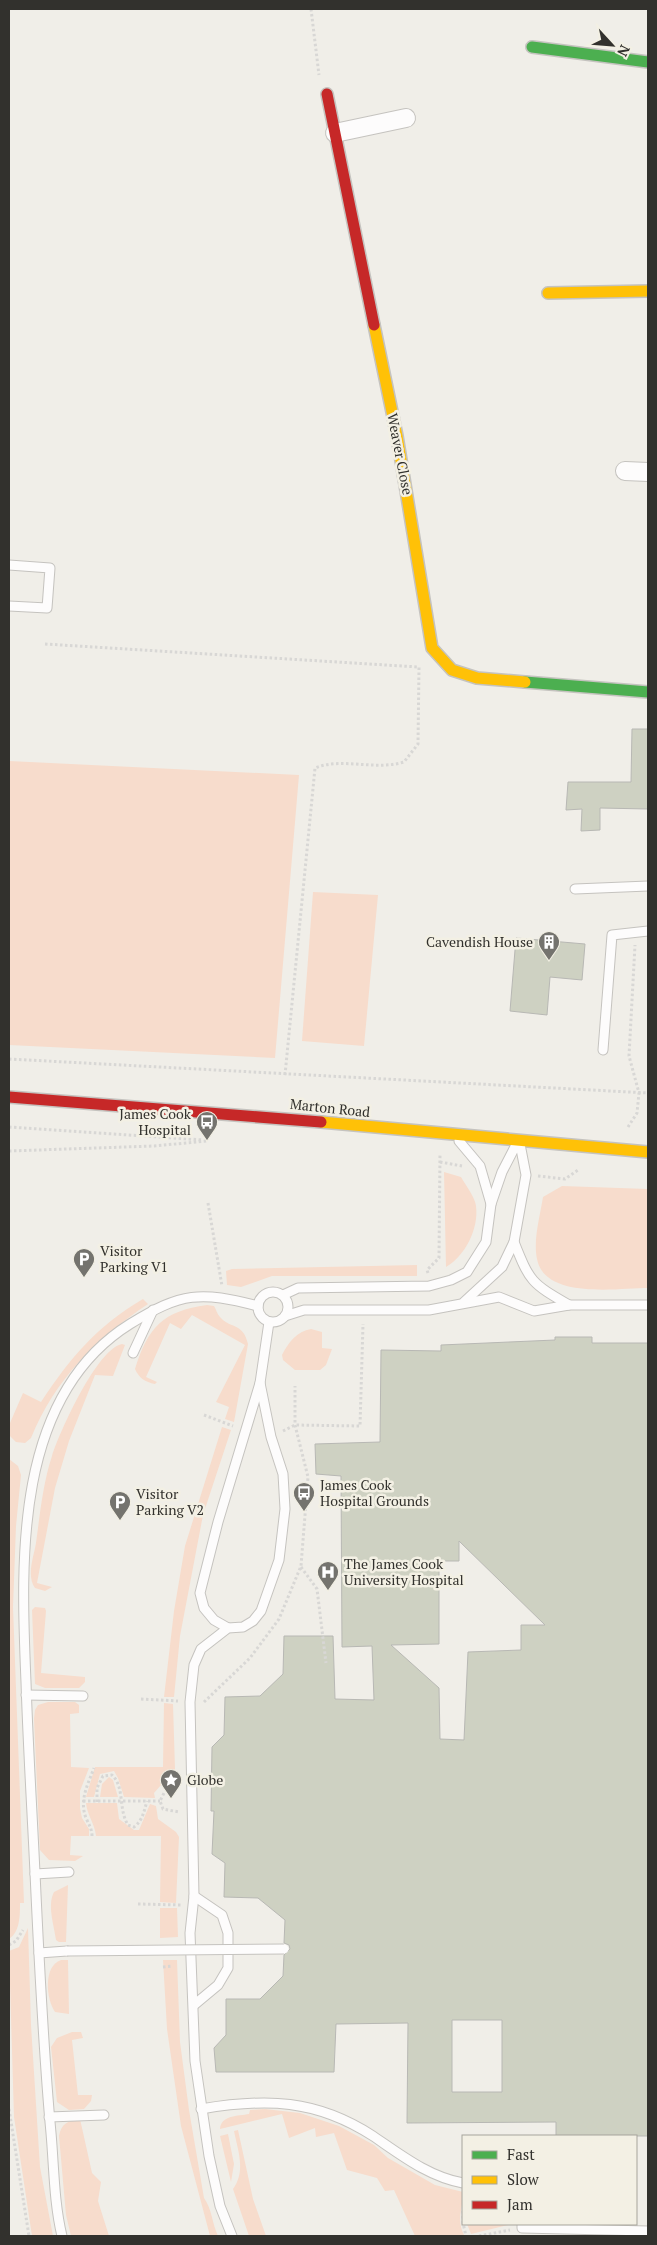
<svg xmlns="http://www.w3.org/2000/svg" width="657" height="2245" viewBox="0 0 657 2245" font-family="'PT Serif',serif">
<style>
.green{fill:#f7dccc}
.building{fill:#ced1c2;stroke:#b8b8b4;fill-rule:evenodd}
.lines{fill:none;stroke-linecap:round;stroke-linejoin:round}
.lane-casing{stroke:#c5c3bf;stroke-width:11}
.street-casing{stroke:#c5c3bf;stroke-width:20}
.fast-casing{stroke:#c5c3bf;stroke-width:14}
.slow-casing{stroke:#c5c3bf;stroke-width:14}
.jam-casing{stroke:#c5c3bf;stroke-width:14}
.path{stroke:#d8d7d5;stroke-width:3;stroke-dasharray:2.5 2.5;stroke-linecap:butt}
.lane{stroke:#fdfcfc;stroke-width:9}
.street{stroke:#fdfcfc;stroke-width:18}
.fast{stroke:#4caf50;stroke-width:11}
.slow{stroke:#ffc107;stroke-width:11}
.jam{stroke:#c62828;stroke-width:11}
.lane-bridge-casing{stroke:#c5c3bf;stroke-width:11;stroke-linecap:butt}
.lane-bridge{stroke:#fdfcfc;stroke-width:9}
.labels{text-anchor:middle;stroke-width:5;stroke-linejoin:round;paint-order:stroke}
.street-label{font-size:14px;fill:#32312d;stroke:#f3f0e4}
.poi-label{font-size:14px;fill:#32312d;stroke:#f3f0e4;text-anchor:start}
</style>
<rect width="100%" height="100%" fill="#f0eee8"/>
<g class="green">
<polygon points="9,761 299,775 275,1058 9,1045"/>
<polygon points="313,892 378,895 364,1046 302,1041"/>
<path d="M 444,1172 L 461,1177 C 466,1186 475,1197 476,1206 C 479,1229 465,1256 446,1267 Z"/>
<path d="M 562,1186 L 648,1189 L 648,1288 C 618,1288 545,1300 537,1259 C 533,1240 540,1216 543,1197 Z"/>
<polygon points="417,1265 417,1276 272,1276 241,1287 227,1285 226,1271 232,1269"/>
<path d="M 143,1299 L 148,1304 C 96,1339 55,1379 31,1438 L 25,1443 L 16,1442 L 9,1435 L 10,1423 L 23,1393 L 41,1402 C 71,1357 96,1327 143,1299 Z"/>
<path d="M 207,1305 L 214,1306 C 216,1309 217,1314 220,1317 C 230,1329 243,1322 248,1344 L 234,1422 L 225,1419 L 229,1407 L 216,1402 L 245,1345 L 192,1315 L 181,1329 L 170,1323 L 146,1377 L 157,1382 L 155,1384 C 145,1382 139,1378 135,1369 C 148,1327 163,1311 207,1305 Z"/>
<path d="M 311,1329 L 322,1332 L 322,1348 L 332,1349 L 326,1365 L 320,1370 L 295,1370 L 283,1360 L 282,1355 C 288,1343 297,1331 311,1329 Z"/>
<path d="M 122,1344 L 125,1345 L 113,1376 L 95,1375 L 69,1441 L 55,1488 L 37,1583 L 52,1587 L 45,1591 L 35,1588 C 26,1575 34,1556 36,1543 C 40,1514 43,1483 52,1456 C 60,1431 97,1349 122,1344 Z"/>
<polygon points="222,1427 231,1430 203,1515 180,1636 174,1697 164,1697 174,1611 185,1546"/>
<path d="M 9,1459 L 18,1466 L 21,1475 L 16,1526 L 13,1607 L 24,1903 L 20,1903 C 20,1916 20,1932 9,1939 Z"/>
<polygon points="35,1607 45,1608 46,1611 41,1673 85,1677 85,1682 79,1688 45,1688 35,1684 32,1610"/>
<polygon points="48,1702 75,1702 79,1705 79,1713 70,1714 71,1767 89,1768 80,1791 80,1808 82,1818 89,1829 89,1836 71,1836 70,1855 83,1856 75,1861 49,1860 40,1850 34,1719 35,1710 38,1705"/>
<polygon points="164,1703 173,1704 175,1769 154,1793 155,1798 124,1797 118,1778 114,1771 100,1774 94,1797 86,1797 95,1767 163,1767"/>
<polygon points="109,1777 113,1780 118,1797 100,1797 102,1784"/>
<path d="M 86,1803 L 117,1803 L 119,1819 L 134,1830 L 139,1830 L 150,1804 L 156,1806 L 158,1819 L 176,1832 L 179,1837 L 176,1903 L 160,1902 L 161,1836 L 96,1836 C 95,1824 87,1815 86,1803 Z"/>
<path d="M 68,1885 L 66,1942 L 59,1942 L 56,1940 C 54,1925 47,1905 54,1892 Z"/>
<polygon points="160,1908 177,1908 178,1937 160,1938"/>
<polygon points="28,1928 31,2025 40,2167 53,2236 32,2236 14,2117 9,1951 19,1947"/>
<path d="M 61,1960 L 68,1960 L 69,2014 L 55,2012 C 46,1999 43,1966 61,1960 Z"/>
<path d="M 163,1960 L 177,1960 L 180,2042 L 189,2110 L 204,2198 C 212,2209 212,2223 218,2236 L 210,2236 L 181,2126 L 167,2029 Z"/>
<polygon points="72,2032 81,2032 83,2038 72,2040 78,2095 92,2095 91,2101 84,2109 69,2110 57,2102 51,2047 57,2038"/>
<path d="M 265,2109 L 300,2113 L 339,2126 L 374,2145 L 388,2158 L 435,2185 L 463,2192 C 463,2209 456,2219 464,2235 L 415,2236 L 394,2190 L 385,2191 L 377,2178 L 347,2170 L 334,2133 L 316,2137 L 315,2128 L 289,2138 L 282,2114 L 220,2129 C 221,2115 238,2116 249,2114 L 250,2110 Z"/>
<path d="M 80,2119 L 92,2173 L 101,2182 L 98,2201 L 109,2236 L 71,2236 L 66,2215 L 59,2136 C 61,2124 68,2120 80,2119 Z"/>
<path d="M 238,2130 L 253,2199 L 266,2236 L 249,2236 L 233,2189 C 246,2171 238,2151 234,2131 Z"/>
<polygon points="228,2134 234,2164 231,2182 220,2136"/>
<polygon points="467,2224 512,2224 471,2234"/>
</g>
<g class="building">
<polygon points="632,729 648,729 648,809 600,808 600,830 581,831 582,809 566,810 568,782 631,782"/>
<polygon points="516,938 585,944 582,980 550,977 547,1015 510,1011"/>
<path d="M 555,1337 L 592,1337 L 592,1343 L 648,1343 L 648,2136 L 556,2136 L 556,2122 L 407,2123 L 408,2023 L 336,2024 L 334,2072 L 216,2072 L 214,2048 L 226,2035 L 226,1999 L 260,1999 L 283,1976 L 284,1955 L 290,1949 L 289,1945 L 284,1943 L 285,1920 L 258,1898 L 224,1897 L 225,1863 L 212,1854 L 214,1811 L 211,1811 L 212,1747 L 224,1735 L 225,1697 L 260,1696 L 283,1674 L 284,1636 L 333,1636 L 335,1699 L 374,1700 L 372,1646 L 342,1647 L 341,1476 L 316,1474 L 315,1444 L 380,1442 L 381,1350 L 441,1351 L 441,1345 L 555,1340 ZM 459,1541 L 545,1625 L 521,1625 L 521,1650 L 468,1652 L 464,1740 L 440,1739 L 439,1688 L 391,1645 L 439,1644 L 439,1561 L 459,1561 ZM 452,2020 L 502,2020 L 502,2092 L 452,2092 Z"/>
</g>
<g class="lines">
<g class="lane-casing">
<g id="lane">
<polyline points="9,565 50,568 47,608 9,606"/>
<polyline points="575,889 648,886"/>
<polyline points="603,1050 612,935 648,931"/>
<polyline points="459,1141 480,1166 491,1204"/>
<path d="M 514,1242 C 530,1282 531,1283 569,1305"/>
<circle cx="273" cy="1307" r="15"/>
<polyline points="283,1295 298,1288 429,1286 451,1280 467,1272 486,1242 491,1204 502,1172 517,1143"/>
<polyline points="464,1302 502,1267 514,1242 526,1175 520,1144"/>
<polyline points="285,1316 304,1310 429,1310 499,1297 534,1311 569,1305 648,1305"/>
<polyline points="133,1353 153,1310"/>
<polyline points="228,1628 214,1620 204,1608 200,1593 218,1522 260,1383 269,1322"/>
<polyline points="26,1695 83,1696"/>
<polyline points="35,1874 69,1872"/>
<polyline points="39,1953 67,1951"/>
<polyline points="194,2005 218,1985 228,1968 228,1933 222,1915 194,1896"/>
<path d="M 201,2109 C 266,2098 316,2099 373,2136 C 401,2155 429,2177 463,2183"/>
<polyline points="49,2117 104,2115"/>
<polyline points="522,2224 522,2228 648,2231"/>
<path d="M 62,2236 C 54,2203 54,2167 51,2133 C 43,2047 39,1960 35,1873 C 32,1809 28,1746 26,1682 C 21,1562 13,1397 130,1324 C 182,1292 200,1291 258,1306"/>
<polyline points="232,2236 220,2206 209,2156 195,2061 190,1933 194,1896 190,1702 194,1665 201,1649 228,1628 243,1627 253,1621 261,1611 279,1560 285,1509 283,1474 271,1437 260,1383"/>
</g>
</g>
<g class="street-casing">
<g id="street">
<polyline points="335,133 406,118"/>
<polyline points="625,471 648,472"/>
</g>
</g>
<g class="fast-casing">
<g id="fast">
<polyline points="532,47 648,62"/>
<polyline points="525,682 648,692"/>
</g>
</g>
<g class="slow-casing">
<g id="slow">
<polyline points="548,293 648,291"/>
<polyline points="374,325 397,436 432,648 452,670 477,678 525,682"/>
<polyline points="321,1122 648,1152"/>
</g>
</g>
<g class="jam-casing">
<g id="jam">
<polyline points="327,94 374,325"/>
<polyline points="9,1097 321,1122"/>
</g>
</g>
<g class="path">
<polyline points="311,9 319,75"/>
<polyline points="45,644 418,667"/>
<polyline points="9,1059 648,1093"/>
<path d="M 285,1075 L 315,768 C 342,757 375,771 404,762 L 418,744 L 419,667"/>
<polyline points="9,1127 203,1140"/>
<polyline points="628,1127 637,1113 639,1093 629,1056 635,945"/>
<polyline points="9,1151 154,1146 207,1141"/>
<polyline points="440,1162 462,1166"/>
<polyline points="538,1176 565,1179 578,1170"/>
<polyline points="208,1203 222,1286"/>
<polyline points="428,1273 427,1270 439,1258 440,1154"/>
<polyline points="204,1415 233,1426"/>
<polyline points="283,1431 295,1425 360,1426 363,1324"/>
<polyline points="301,1567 317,1589 326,1663"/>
<polyline points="141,1699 178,1701"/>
<polyline points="204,1702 250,1658 279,1619 301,1566 308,1477 295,1425 295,1386"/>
<polyline points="178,1788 164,1793 160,1801 163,1809 179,1812"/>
<polyline points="83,1801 160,1801"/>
<path d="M 97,1802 L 97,1788 L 103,1776 L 112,1775 C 125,1787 118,1809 128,1825 L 134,1827 C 143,1820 144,1811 147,1801"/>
<path d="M 92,1836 C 92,1829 89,1825 86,1818 C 79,1800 88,1784 94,1768"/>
<polyline points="138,1904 181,1905"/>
<polyline points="9,1945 16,1941 23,1930"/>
<polyline points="163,1967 172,1966"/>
<polyline points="9,2109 29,2236"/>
<polyline points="463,2211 463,2223 466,2236"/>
<polyline points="479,2236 510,2230"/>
</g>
<use href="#lane" class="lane"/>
<use href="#street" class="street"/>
<use href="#fast" class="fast"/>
<use href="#slow" class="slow"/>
<use href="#jam" class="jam"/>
<g class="lane-bridge-casing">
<polyline id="lane-bridge" points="67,1951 284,1949"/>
</g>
<use href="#lane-bridge" class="lane-bridge"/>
</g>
<defs>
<g id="building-pin" transform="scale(1.125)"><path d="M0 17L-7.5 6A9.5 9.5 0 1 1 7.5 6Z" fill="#74736e" stroke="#f3f0e4"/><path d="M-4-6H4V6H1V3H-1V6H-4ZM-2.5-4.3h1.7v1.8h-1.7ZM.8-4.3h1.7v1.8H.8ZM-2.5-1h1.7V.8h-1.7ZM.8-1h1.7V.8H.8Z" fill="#fff"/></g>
<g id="bus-pin" transform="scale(1.125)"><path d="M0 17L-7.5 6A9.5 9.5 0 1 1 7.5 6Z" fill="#74736e" stroke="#f3f0e4"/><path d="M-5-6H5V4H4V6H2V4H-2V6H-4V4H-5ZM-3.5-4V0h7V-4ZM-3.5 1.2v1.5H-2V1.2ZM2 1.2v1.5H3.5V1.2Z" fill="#fff"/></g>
<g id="parking-pin" transform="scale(1.125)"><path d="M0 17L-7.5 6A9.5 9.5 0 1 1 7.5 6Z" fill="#74736e" stroke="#f3f0e4"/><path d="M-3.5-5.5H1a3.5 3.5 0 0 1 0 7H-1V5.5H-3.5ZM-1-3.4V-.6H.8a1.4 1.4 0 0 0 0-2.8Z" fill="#fff"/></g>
<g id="hospital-pin" transform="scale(1.125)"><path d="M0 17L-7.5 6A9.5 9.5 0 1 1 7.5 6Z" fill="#74736e" stroke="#f3f0e4"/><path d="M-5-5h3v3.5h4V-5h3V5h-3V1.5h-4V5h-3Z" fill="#fff"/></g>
<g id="sight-pin" transform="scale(1.125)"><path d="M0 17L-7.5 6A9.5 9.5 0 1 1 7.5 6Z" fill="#74736e" stroke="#f3f0e4"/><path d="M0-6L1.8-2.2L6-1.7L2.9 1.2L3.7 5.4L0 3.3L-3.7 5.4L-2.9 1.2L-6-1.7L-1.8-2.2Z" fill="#fff"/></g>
</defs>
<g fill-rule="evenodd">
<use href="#building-pin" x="549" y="942"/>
<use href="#bus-pin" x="207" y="1122"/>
<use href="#parking-pin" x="84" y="1259"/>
<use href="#bus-pin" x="304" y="1493"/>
<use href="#parking-pin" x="120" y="1502"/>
<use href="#hospital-pin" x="328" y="1572"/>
<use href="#sight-pin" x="171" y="1780"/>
</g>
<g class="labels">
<g class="street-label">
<text transform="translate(400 454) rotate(79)" y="5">Weaver Close</text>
<text transform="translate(330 1108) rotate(6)" y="5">Marton Road</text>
</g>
<g class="poi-label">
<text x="533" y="947" text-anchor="end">Cavendish House</text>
<text x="191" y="1119" text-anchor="end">James Cook<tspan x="191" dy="16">Hospital</tspan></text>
<text x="100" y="1256">Visitor<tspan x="100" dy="16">Parking V1</tspan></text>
<text x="320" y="1490">James Cook<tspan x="320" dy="16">Hospital Grounds</tspan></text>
<text x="136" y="1499">Visitor<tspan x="136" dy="16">Parking V2</tspan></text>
<text x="344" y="1569">The James Cook<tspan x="344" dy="16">University Hospital</tspan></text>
<text x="187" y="1785">Globe</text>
</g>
</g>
<rect width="657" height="2245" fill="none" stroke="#32312d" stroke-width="20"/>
<rect x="462" y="2135" width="175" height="90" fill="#f3f0e4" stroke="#a6a49b"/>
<rect x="472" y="2151" width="25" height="8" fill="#4caf50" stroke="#a6a49b"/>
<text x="507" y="2160" font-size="15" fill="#32312d">Fast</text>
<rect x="472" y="2176" width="25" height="8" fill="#ffc107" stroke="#a6a49b"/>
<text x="507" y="2185" font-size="15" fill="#32312d">Slow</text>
<rect x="472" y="2201" width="25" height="8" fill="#c62828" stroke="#a6a49b"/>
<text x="507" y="2210" font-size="15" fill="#32312d">Jam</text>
<g transform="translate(612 45) rotate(116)" stroke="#f3f0e4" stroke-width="4" paint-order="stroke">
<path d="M0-4L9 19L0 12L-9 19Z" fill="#32312d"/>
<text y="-8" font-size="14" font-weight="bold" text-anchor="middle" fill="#32312d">N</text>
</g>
</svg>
